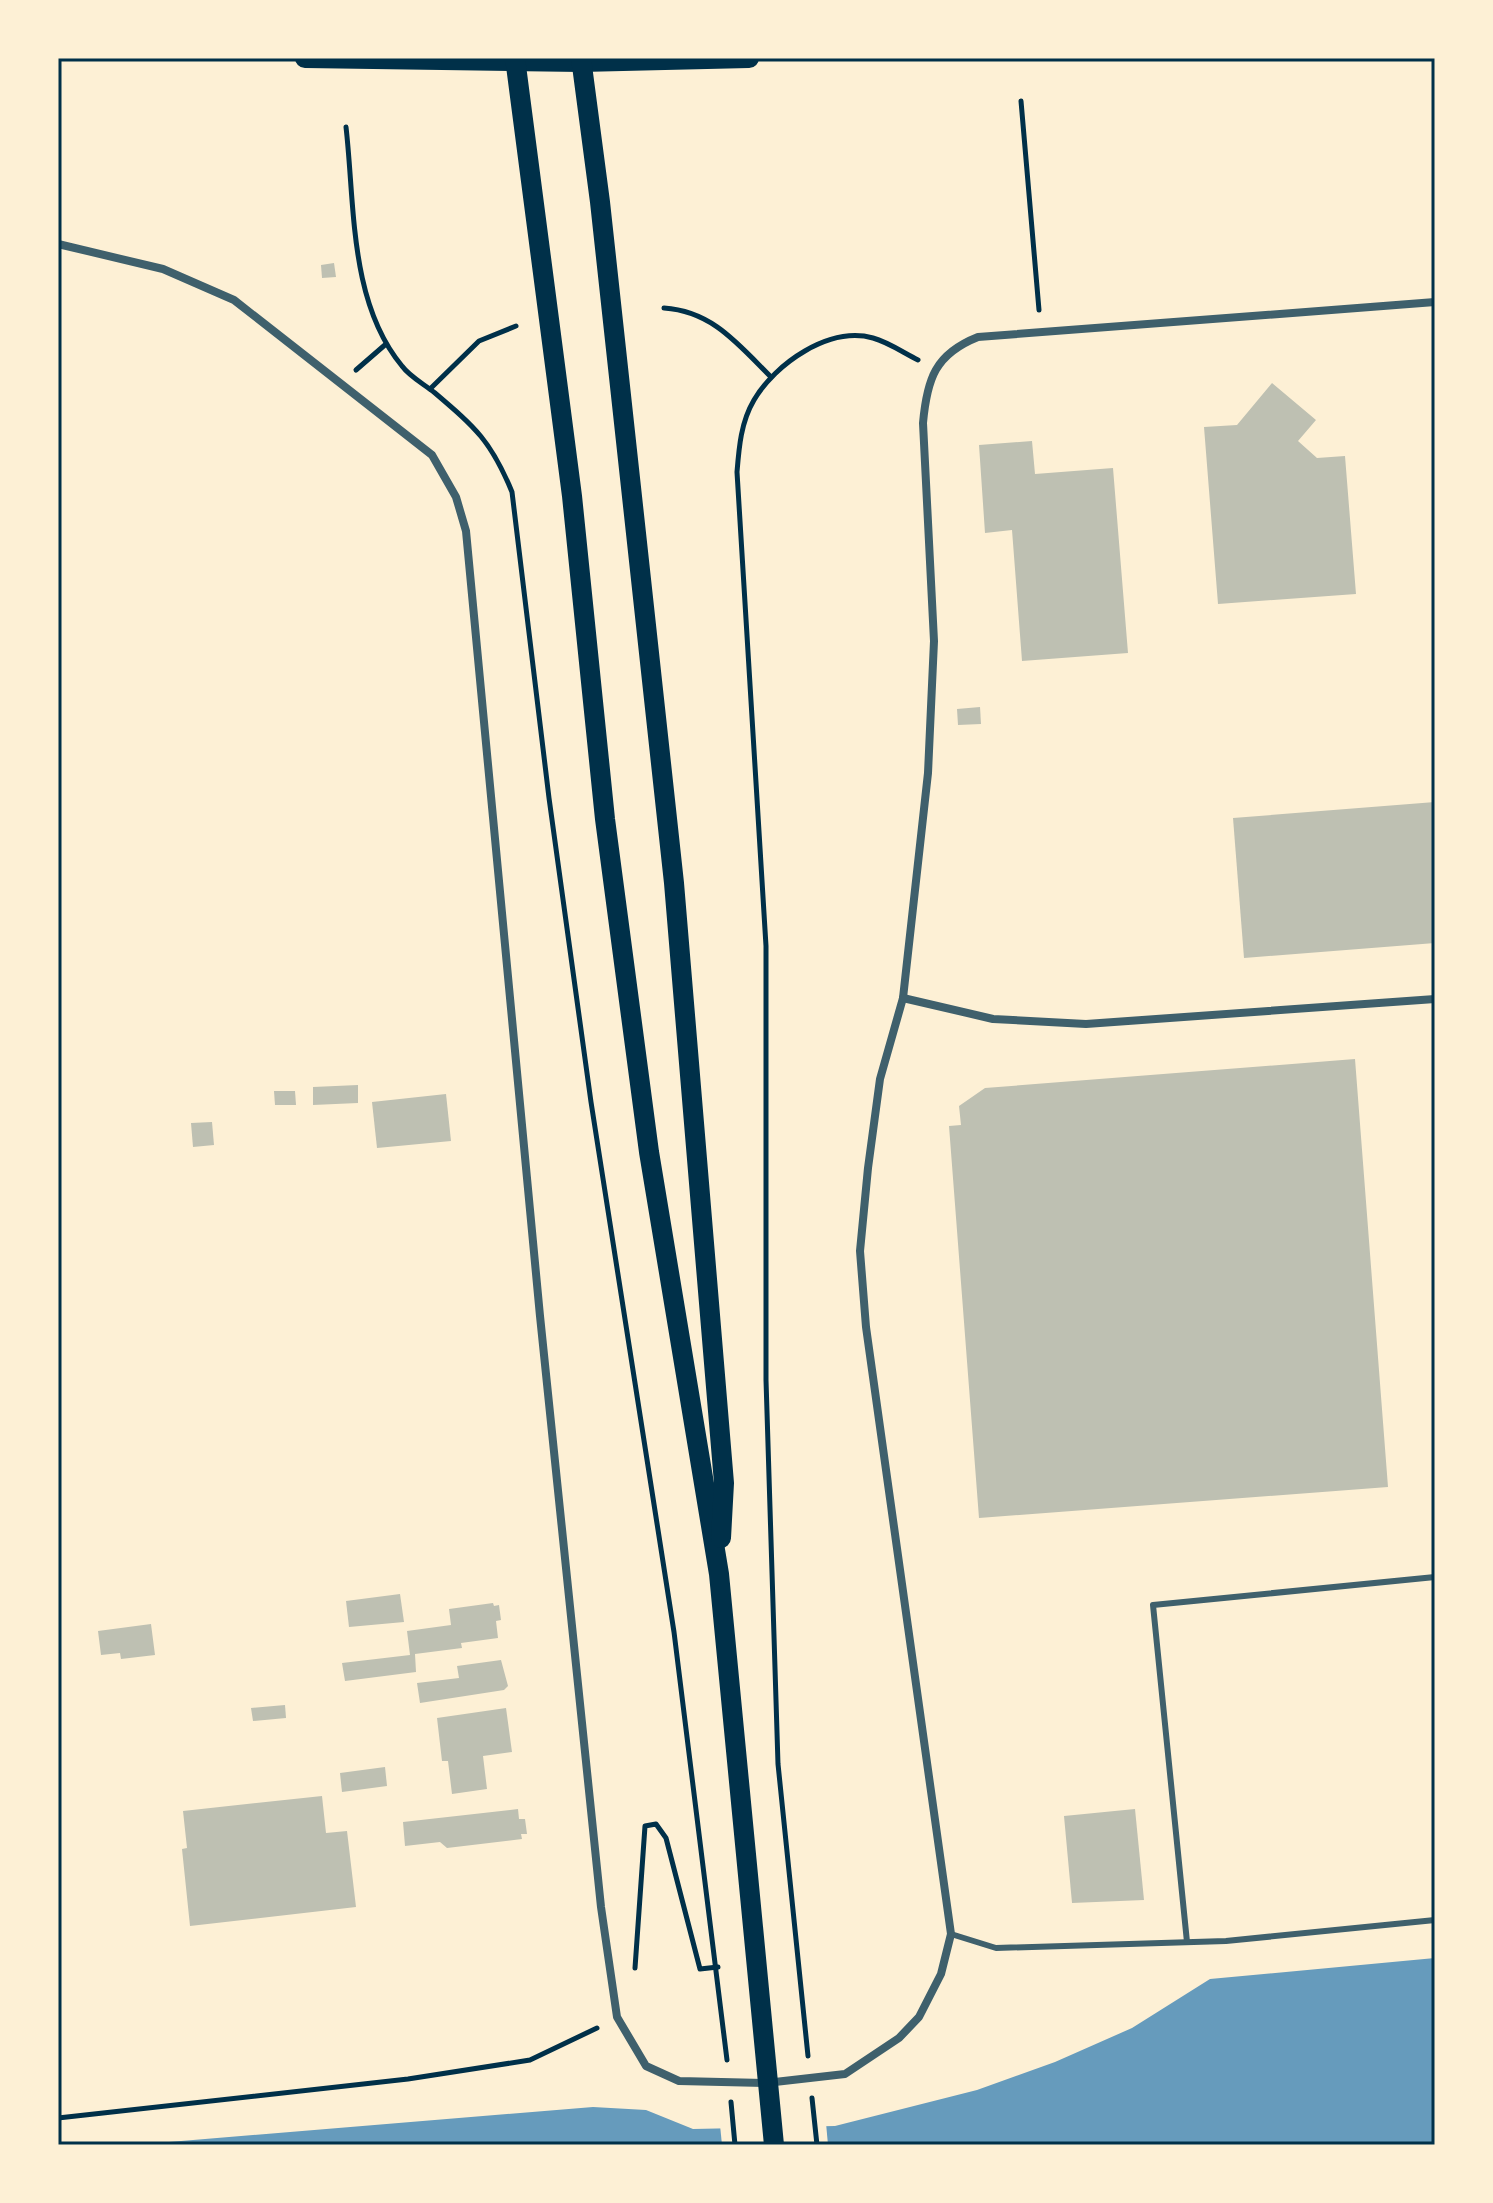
<svg xmlns="http://www.w3.org/2000/svg" width="1493" height="2203" viewBox="0 0 1493 2203" font-family="'Work Sans',sans-serif">
<style>
.water{fill:#669bbc}
.pier{fill:#fdf0d5}
.building{fill:#bec0b2}
.lines{fill:none;stroke-linecap:round;stroke-linejoin:round}
.path{stroke:#003049;stroke-width:5}
.service{stroke:#3f606c;stroke-width:6}
.minor{stroke:#3f606c;stroke-width:8}
.primary{stroke:#003049;stroke-width:20}
.neatline{fill:none;stroke:#003049;stroke-width:3}
</style>
<rect width="100%" height="100%" fill="#fdf0d5"/>
<polygon class="water" points="1435,1958 1435,2145 133,2145 593,2107 646,2110 693,2129 835,2126 977,2090 1055,2062 1132,2028 1210,1979"/>
<polygon class="pier" points="826,2123 828,2145 722,2145 720,2125"/>
<g class="building">
<polygon points="334,263 336,277 322,278 321,265"/>
<polygon points="1272,383 1316,420 1298,441 1317,458 1345,456 1356,594 1218,604 1204,427 1237,425"/>
<polygon points="1032,441 1035,474 1113,468 1128,653 1022,661 1012,530 985,533 979,445"/>
<polygon points="980,707 981,724 958,725 957,709"/>
<polygon points="1435,802 1435,943 1244,958 1233,818"/>
<polygon points="1355,1059 1388,1487 979,1518 949,1126 961,1125 959,1106 985,1088"/>
<polygon points="358,1085 358,1103 313,1105 313,1087"/>
<polygon points="274,1091 295,1091 296,1105 275,1105"/>
<polygon points="446,1094 451,1141 377,1148 372,1102"/>
<polygon points="212,1122 214,1145 193,1147 191,1123"/>
<polygon points="400,1594 404,1622 349,1627 346,1601"/>
<polygon points="493,1603 494,1606 499,1605 501,1620 496,1621 498,1638 461,1643 462,1648 415,1654 416,1672 345,1681 342,1663 410,1655 407,1631 451,1625 449,1609"/>
<polygon points="151,1624 155,1655 121,1659 120,1653 101,1655 98,1631"/>
<polygon points="501,1660 508,1686 504,1690 420,1703 417,1683 459,1678 457,1666"/>
<polygon points="285,1705 286,1718 253,1721 251,1708"/>
<polygon points="506,1708 512,1752 483,1756 487,1789 452,1794 448,1761 442,1761 437,1718"/>
<polygon points="385,1767 387,1786 342,1792 340,1773"/>
<polygon points="322,1796 326,1833 347,1831 356,1907 190,1926 182,1849 187,1848 183,1811"/>
<polygon points="518,1809 519,1819 525,1819 527,1834 521,1834 522,1839 447,1848 440,1842 405,1846 403,1822"/>
<polygon points="1135,1809 1144,1900 1072,1903 1064,1816"/>
</g>
<g class="lines">
<g class="path">
<polyline points="1021,101 1039,310"/>
<path d="M 346,127 C 355,205 349,302 402,366 C 410,377 424,384 435,393 C 476,428 491,441 512,492 L 549,798 L 591,1102 L 674,1632 L 727,2060"/>
<path d="M 664,308 C 712,311 738,344 771,377"/>
<polyline points="356,370 386,344"/>
<polyline points="430,389 479,341 516,326"/>
<polyline points="635,1968 645,1826 656,1824 666,1838 700,1969 718,1967"/>
<path d="M 808,2056 L 778,1764 L 766,1380 L 766,946 L 737,472 C 739,447 741,422 754,400 C 775,364 829,326 873,338 C 888,342 904,353 918,360"/>
<polyline points="812,2098 817,2145"/>
<polyline points="731,2102 735,2145"/>
<polyline points="58,2118 408,2079 530,2060 597,2028"/>
</g>
<g class="service">
<polyline points="951,1934 996,1948 1226,1941 1435,1920"/>
<polyline points="1187,1942 1153,1605 1435,1577"/>
</g>
<g class="minor">
<path d="M 58,244 L 163,269 L 234,300 L 432,455 L 456,497 L 466,531 L 540,1316 L 601,1907 L 617,2017 L 646,2066 L 679,2081 L 766,2083 L 845,2074 L 899,2038 L 919,2017 L 941,1974 L 951,1934 L 866,1327 L 860,1251 L 868,1168 L 880,1079 L 903,998 L 928,773 L 934,641 L 923,423 C 927,379 935,354 978,337 L 1435,302"/>
<polyline points="903,998 993,1019 1086,1024 1435,999"/>
</g>
<g class="primary">
<polyline points="305,58 581,62 749,58"/>
<polyline points="515,58 572,496 605,819 649,1152 719,1574 774,2145"/>
<polyline points="581,58 600,202 674,883 724,1483 721,1538"/>
</g>
</g>
<rect width="1493" height="2203" fill="none" stroke="#fdf0d5" stroke-width="120"/>
<rect x="60" y="60" width="1373" height="2083" class="neatline"/>
</svg>
